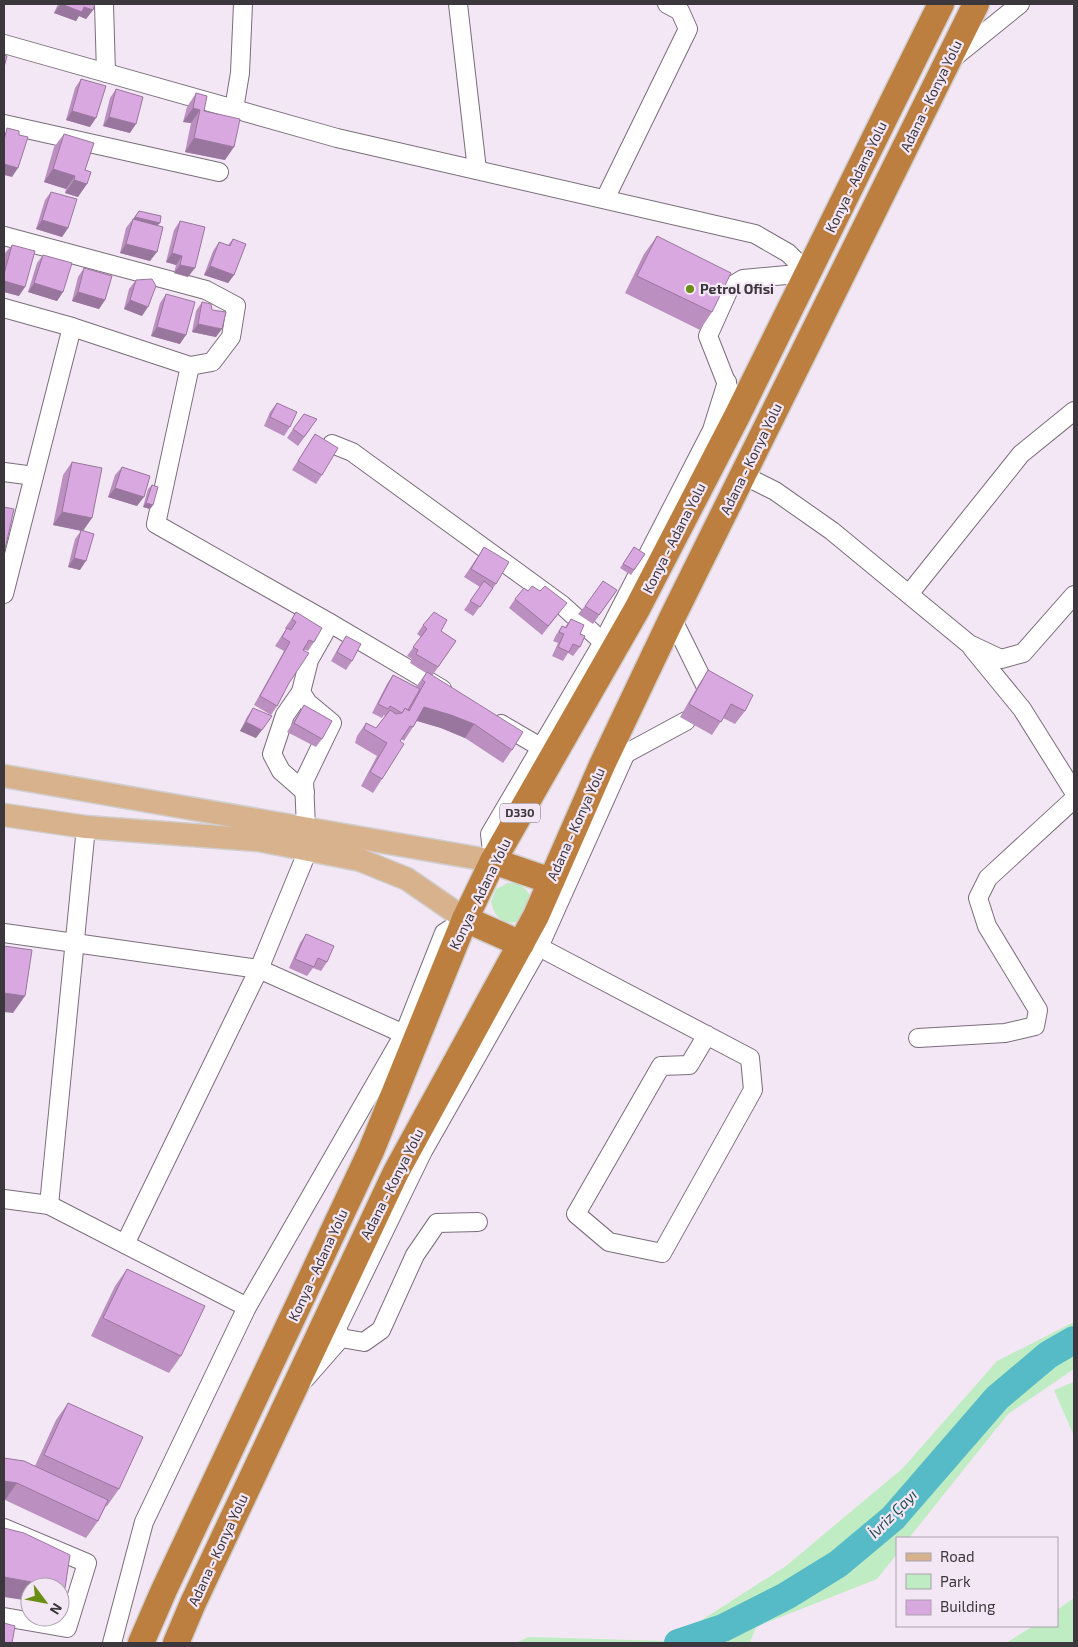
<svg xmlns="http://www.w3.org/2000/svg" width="1078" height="1647" viewBox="0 0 1078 1647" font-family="'Exo 2',sans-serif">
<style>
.green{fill:#bfecc2}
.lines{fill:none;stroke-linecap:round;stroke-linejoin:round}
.river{stroke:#56bbc6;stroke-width:28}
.minor-casing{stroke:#7a6e7b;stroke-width:20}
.major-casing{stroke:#d0cfd0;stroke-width:25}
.highway-casing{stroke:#d0cfd0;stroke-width:29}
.minor{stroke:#fff;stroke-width:18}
.major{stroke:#d7b28c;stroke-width:22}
.highway{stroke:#bd7f3f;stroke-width:26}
.wall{fill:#bb90c1}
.shaded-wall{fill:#99769d}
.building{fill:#daa8e0;stroke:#99769d}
.poi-dot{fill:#6a8d14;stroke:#f4e7f5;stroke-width:2}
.labels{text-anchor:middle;stroke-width:4.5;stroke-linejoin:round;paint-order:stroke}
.shield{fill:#f4e7f5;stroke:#736c74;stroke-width:1}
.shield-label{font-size:12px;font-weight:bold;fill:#3c373c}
.street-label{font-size:14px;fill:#3c373c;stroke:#f4e7f5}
.poi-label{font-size:14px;font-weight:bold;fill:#3c373c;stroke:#f4e7f5;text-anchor:start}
.water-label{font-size:15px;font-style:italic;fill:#214e53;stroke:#f4e7f5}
</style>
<rect width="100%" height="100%" fill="#f4e7f5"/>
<g class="green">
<path d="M 508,883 C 520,883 527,887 531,899 L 520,921 C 505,926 494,918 491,902 L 496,889 Z"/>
<polygon points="1074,1322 1074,1369 1008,1414 909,1538 897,1538 897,1554 877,1579 756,1627 750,1643 515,1643 529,1637 669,1641 786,1566 903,1468 997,1361"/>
<polygon points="1074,1382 1074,1436 1054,1390"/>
<polygon points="1074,1598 1074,1643 1006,1643 1033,1626 1057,1626 1057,1610"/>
</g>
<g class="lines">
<polyline class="river" points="678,1643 723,1628 786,1596 838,1564 893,1518 997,1398 1048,1355 1074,1340"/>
<g class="minor-casing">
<g id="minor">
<polyline points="104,4 106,73"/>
<polyline points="458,4 477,170"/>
<polyline points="4,44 337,138 755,234 788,253 808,273"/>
<polyline points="952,59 1020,4"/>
<polyline points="234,109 240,73 243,4"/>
<polyline points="4,124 219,172"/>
<polyline points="605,199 688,29 680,11 667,4"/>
<polyline points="4,236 206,290 236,306 231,337 212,362 190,366 156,524 330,623 442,689"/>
<polyline points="4,308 72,327 190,366"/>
<polyline points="730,392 708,336 730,287 743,279 808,273"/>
<polyline points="332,444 352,452 561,604 603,642"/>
<polyline points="4,472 34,476"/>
<polyline points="743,475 775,491 832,531 969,644 1001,659 1023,653 1074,595"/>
<polyline points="4,594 72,327"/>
<polyline points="909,594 1021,454 1074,411"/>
<polyline points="672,618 706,687"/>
<polyline points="972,648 1022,709 1074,792"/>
<polyline points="301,692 285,715 272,754 281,771 305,792"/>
<polyline points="501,724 542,748"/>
<polyline points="614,760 686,721"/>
<polyline points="306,828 304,781 332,723 308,703 301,692 309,660 330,623"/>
<polyline points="493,861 490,834 603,642 712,430 727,382"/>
<polyline points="4,933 259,969 404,1034"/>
<polyline points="539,947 750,1058 753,1090 662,1253 609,1242 576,1214 661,1066 689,1065 707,1035"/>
<polyline points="918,1038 1005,1033 1035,1026 1038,1010 987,926 978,898 988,878 1074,799"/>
<polyline points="4,1199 49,1205 247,1307"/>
<polyline points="49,1205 86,827"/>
<polyline points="478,1222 437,1223 415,1255 381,1330 364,1342 341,1338 337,1328 423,1151 539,947 625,755"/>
<polyline points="125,1244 259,969 308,850"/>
<polyline points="305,1379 341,1338"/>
<polyline points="4,1528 87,1563 67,1628 4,1617"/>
<polyline points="112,1643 144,1522 247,1307 404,1034 444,933 464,920"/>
</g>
</g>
<g class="major-casing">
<g id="major">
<polyline points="4,776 493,861"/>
<polyline points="4,815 86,827 258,840 360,860 407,879 465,919"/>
</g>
</g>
<g class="highway-casing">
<g id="highway">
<polyline points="493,861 551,881"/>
<polyline points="465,919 521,944"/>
<polyline points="141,1643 164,1590 371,1151 465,919 493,861 637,609 737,416 941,4"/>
<polyline points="176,1643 193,1603 396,1172 536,916 602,765 672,618 976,4"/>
</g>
</g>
<use href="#minor" class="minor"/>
<use href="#major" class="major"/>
<use href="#highway" class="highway"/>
</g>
<g class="wall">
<polygon points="58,4 95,4 93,10 86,19 79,16 76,21 54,13"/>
<polygon points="81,79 90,127 66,120 75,88"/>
<polygon points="116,89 130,133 103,126 110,98"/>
<polygon points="196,93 204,111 225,160 185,152 191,123 183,122 187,107"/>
<polygon points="64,134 85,170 78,197 65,193 66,189 44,182 54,147"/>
<polygon points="51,192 68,228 62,237 36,229 45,200"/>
<polygon points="139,211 158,226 150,261 120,253 126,228"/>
<polygon points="180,221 188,277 174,273 176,265 166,262 174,230"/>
<polygon points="657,236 712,312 700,330 625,293 644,254"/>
<polygon points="233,239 234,275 228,283 204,275 213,251 219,242 228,245"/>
<polygon points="12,245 19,296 4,292 4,259 5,253"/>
<polygon points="43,255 63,292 57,301 28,292 37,263"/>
<polygon points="84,268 105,300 99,309 72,301 78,277"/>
<polygon points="136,280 142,316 124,309 129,289"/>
<polygon points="166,294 180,344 151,336 160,303"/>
<polygon points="202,302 212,310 216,337 192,332 196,311"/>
<polygon points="277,403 290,427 284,436 264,426 270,412"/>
<polygon points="311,428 298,446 287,438 293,429"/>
<polygon points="315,434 322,475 316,484 292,470"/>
<polygon points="72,462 83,531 80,570 68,567 75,539 81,531 53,525 63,475"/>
<polygon points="122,467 137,506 108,497 115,475"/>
<polygon points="152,485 153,505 150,509 143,507 148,489"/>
<polygon points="484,547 496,584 473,616 464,610 480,587 464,577"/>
<polygon points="634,547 645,554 631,575 620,568"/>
<polygon points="617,590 593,624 578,614 585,606"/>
<polygon points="515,599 560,612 542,635 509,608"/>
<polygon points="296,612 314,642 308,651 303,649 289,683 277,706 271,715 254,705 284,651 275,646 286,629 285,628 290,621"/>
<polygon points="571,619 580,634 580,647 573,656 568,653 563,661 552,656 558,643 553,641 556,635 562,626 565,627"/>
<polygon points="423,625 441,631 456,641 432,676 512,750 503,763 465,738 441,728 417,721 413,727 404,741 401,739 382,779 373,793 361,786 377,756 355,743 357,736 366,723 376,728 385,716 384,715 382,718 372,713 387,684 393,675 416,687 426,673 410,663 412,659 407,656 421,637 417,634"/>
<polygon points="346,636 352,661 346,670 331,661 340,645"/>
<polygon points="708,670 745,711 735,724 723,718 712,735 680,717 699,684"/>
<polygon points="304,705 322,739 316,747 287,732 298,714"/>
<polygon points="253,708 256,738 240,731 247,717"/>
<polygon points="306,934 327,962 321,971 313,968 307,976 289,968 300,943"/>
<polygon points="127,1269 181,1356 169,1373 91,1336 115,1286"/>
<polygon points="68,1403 119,1489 107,1506 106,1506 98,1521 86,1538 5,1500 4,1458 35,1466 56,1420"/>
</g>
<g class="shaded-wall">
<polygon points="61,4 84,7 93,10 86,19 79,16 76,21 54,13"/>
<polygon points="193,108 200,110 191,123 183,122"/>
<polygon points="72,111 96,118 90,127 66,120"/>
<polygon points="109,117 136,124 130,133 103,126"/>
<polygon points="194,138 234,147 225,160 185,152"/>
<polygon points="4,164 18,168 12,177 4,175"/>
<polygon points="53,169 75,176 66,189 44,182"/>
<polygon points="74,180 87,184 78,197 65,193"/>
<polygon points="135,217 160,223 156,227 132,221"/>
<polygon points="42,220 68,228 62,237 36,229"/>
<polygon points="126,244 157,252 150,261 120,253"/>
<polygon points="172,253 182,256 176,265 166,262"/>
<polygon points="180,265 195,268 188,277 174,273"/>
<polygon points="210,266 234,275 228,283 204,275"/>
<polygon points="4,281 25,287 19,296 4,292"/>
<polygon points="34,283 63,292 57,301 28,292"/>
<polygon points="78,292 105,300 99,309 72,301"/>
<polygon points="130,300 148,307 142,316 124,309"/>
<polygon points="198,324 222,329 216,337 192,332"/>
<polygon points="157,327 186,335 180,344 151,336"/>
<polygon points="115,488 144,497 137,506 108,497"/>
<polygon points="146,503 153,505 150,509 143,507"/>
<polygon points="62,512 92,518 83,531 53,525"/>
<polygon points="74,558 86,561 80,570 68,567"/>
<polygon points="424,707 451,715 474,724 465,738 441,728 414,720"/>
<polygon points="246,722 262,730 256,738 240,731"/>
<polygon points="4,993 25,996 13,1013 4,1012"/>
<polygon points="4,1481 17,1483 5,1500 4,1500"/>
<polygon points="4,1577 59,1587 30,1587 30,1601 4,1597"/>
<polygon points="60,1587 65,1588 60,1595"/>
</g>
<g class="building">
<polygon points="61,4 95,4 93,10 84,7 82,12"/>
<polygon points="4,55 7,56 4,67"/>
<polygon points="81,79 106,86 96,118 72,111"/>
<polygon points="116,89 143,97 136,124 109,117"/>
<polygon points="196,93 207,96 204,111 240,119 234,147 194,138 200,110 193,108"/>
<polygon points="7,128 19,131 19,135 28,137 18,168 4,164 4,140"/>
<polygon points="64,134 94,143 85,170 91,172 87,184 74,180 75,176 53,169"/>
<polygon points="51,192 77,199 68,228 42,220"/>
<polygon points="139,211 161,216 160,223 135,217"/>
<polygon points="133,219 163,227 157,252 126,244"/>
<polygon points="180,221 205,227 195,268 180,265 182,256 172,253"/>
<polygon points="657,236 731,273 712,312 637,276"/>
<polygon points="233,239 246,244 234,275 210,266 219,242 230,246"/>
<polygon points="12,245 35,251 25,287 4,281 4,274"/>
<polygon points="43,255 72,263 63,292 34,283"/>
<polygon points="84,268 112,276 105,300 78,292"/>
<polygon points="152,279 156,286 148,307 130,300 136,280"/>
<polygon points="166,294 195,302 186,335 157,327"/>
<polygon points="202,302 211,304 212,310 226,312 222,329 198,324"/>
<polygon points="277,403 297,412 290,427 270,417"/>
<polygon points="304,414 317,419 304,437 293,429"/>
<polygon points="315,434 338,448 322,475 298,461"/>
<polygon points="72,462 102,468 92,518 62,512"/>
<polygon points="122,467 150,476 144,497 115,488"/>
<polygon points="152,485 158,487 153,505 146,503"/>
<polygon points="4,507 14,509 4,554"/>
<polygon points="81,530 94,534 86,561 74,558"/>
<polygon points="484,547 509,562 496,584 471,569"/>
<polygon points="634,547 645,554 634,570 623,564"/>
<polygon points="484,581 493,588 480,607 470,601"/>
<polygon points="603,581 617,590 599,615 585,606"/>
<polygon points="532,586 540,591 545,586 567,603 548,626 515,599 524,588 528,591"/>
<polygon points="296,612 322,628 314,642 309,640 303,650 309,653 289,683 277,706 260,696 290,642 282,637 287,628 291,630 296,622 292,619"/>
<polygon points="434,612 447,620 441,631 456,641 438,667 416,654 418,650 413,647 427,629 423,625"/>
<polygon points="571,619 584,625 580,634 585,636 580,647 573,644 569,652 558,647 564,634 559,632 562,626 566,628"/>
<polygon points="346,636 361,644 352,661 337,652"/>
<polygon points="708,670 753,695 745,711 731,704 721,722 689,704"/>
<polygon points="427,672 523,732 512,750 474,724 451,715 424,707 413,727 410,726 400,741 404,744 382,779 370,772 387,743 364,729 366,723 376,728 390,710 396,714 402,713 405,708 409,711 425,682 422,680"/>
<polygon points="393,675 420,689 408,710 405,708 402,713 390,706 388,709 378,704"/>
<polygon points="304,705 332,721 322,739 294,723"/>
<polygon points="253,708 272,716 262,730 246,722"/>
<polygon points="306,934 334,946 327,962 318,958 314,967 295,959"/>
<polygon points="4,946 32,950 25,996 4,993"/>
<polygon points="127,1269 205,1306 181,1356 103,1318"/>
<polygon points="68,1403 143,1437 119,1489 44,1455"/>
<polygon points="4,1458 24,1461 108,1500 98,1521 17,1483 4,1481"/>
<polygon points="4,1528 24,1533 70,1555 65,1588 4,1577"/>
<polygon points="4,1623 15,1626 12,1643 4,1643"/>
</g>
<circle class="poi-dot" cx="690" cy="289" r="5"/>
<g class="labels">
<rect class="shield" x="500" y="803.5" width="40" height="19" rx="4"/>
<g class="shield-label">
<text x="520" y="817">D330</text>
</g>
<g class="street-label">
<text transform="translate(931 96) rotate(-64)" y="5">Adana - Konya Yolu</text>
<text transform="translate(856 177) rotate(-64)" y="5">Konya - Adana Yolu</text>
<text transform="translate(751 459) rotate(-64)" y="5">Adana - Konya Yolu</text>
<text transform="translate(674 538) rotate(-63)" y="5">Konya - Adana Yolu</text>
<text transform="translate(576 824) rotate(-66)" y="5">Adana - Konya Yolu</text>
<text transform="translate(480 894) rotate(-64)" y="5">Konya - Adana Yolu</text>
<text transform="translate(392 1184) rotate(-63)" y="5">Adana - Konya Yolu</text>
<text transform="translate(318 1265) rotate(-65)" y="5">Konya - Adana Yolu</text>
<text transform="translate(218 1550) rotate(-65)" y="5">Adana - Konya Yolu</text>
</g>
<g class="poi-label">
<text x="700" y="294">Petrol Ofisi</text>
</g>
<g class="water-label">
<text transform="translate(893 1514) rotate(-45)" y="5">İvriz Çayı</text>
</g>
</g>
<rect width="1078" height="1647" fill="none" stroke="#3c373c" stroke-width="10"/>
<rect x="896" y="1537" width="162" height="90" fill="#f4e7f5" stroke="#aaa1ab"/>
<rect x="906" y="1553" width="25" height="8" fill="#d7b28c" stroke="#aaa1ab"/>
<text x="940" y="1562" font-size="15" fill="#3c373c">Road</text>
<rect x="906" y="1574" width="25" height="15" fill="#bfecc2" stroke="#aaa1ab"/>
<text x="940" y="1587" font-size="15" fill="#3c373c">Park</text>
<rect x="906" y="1600" width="25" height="15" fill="#daa8e0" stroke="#aaa1ab"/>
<text x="940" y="1612" font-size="15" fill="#3c373c">Building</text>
<g transform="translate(45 1602) rotate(122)"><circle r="24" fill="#f4e7f5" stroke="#aaa1ab"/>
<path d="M0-4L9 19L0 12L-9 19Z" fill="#6a8d14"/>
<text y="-8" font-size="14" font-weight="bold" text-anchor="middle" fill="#3c373c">N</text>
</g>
</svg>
